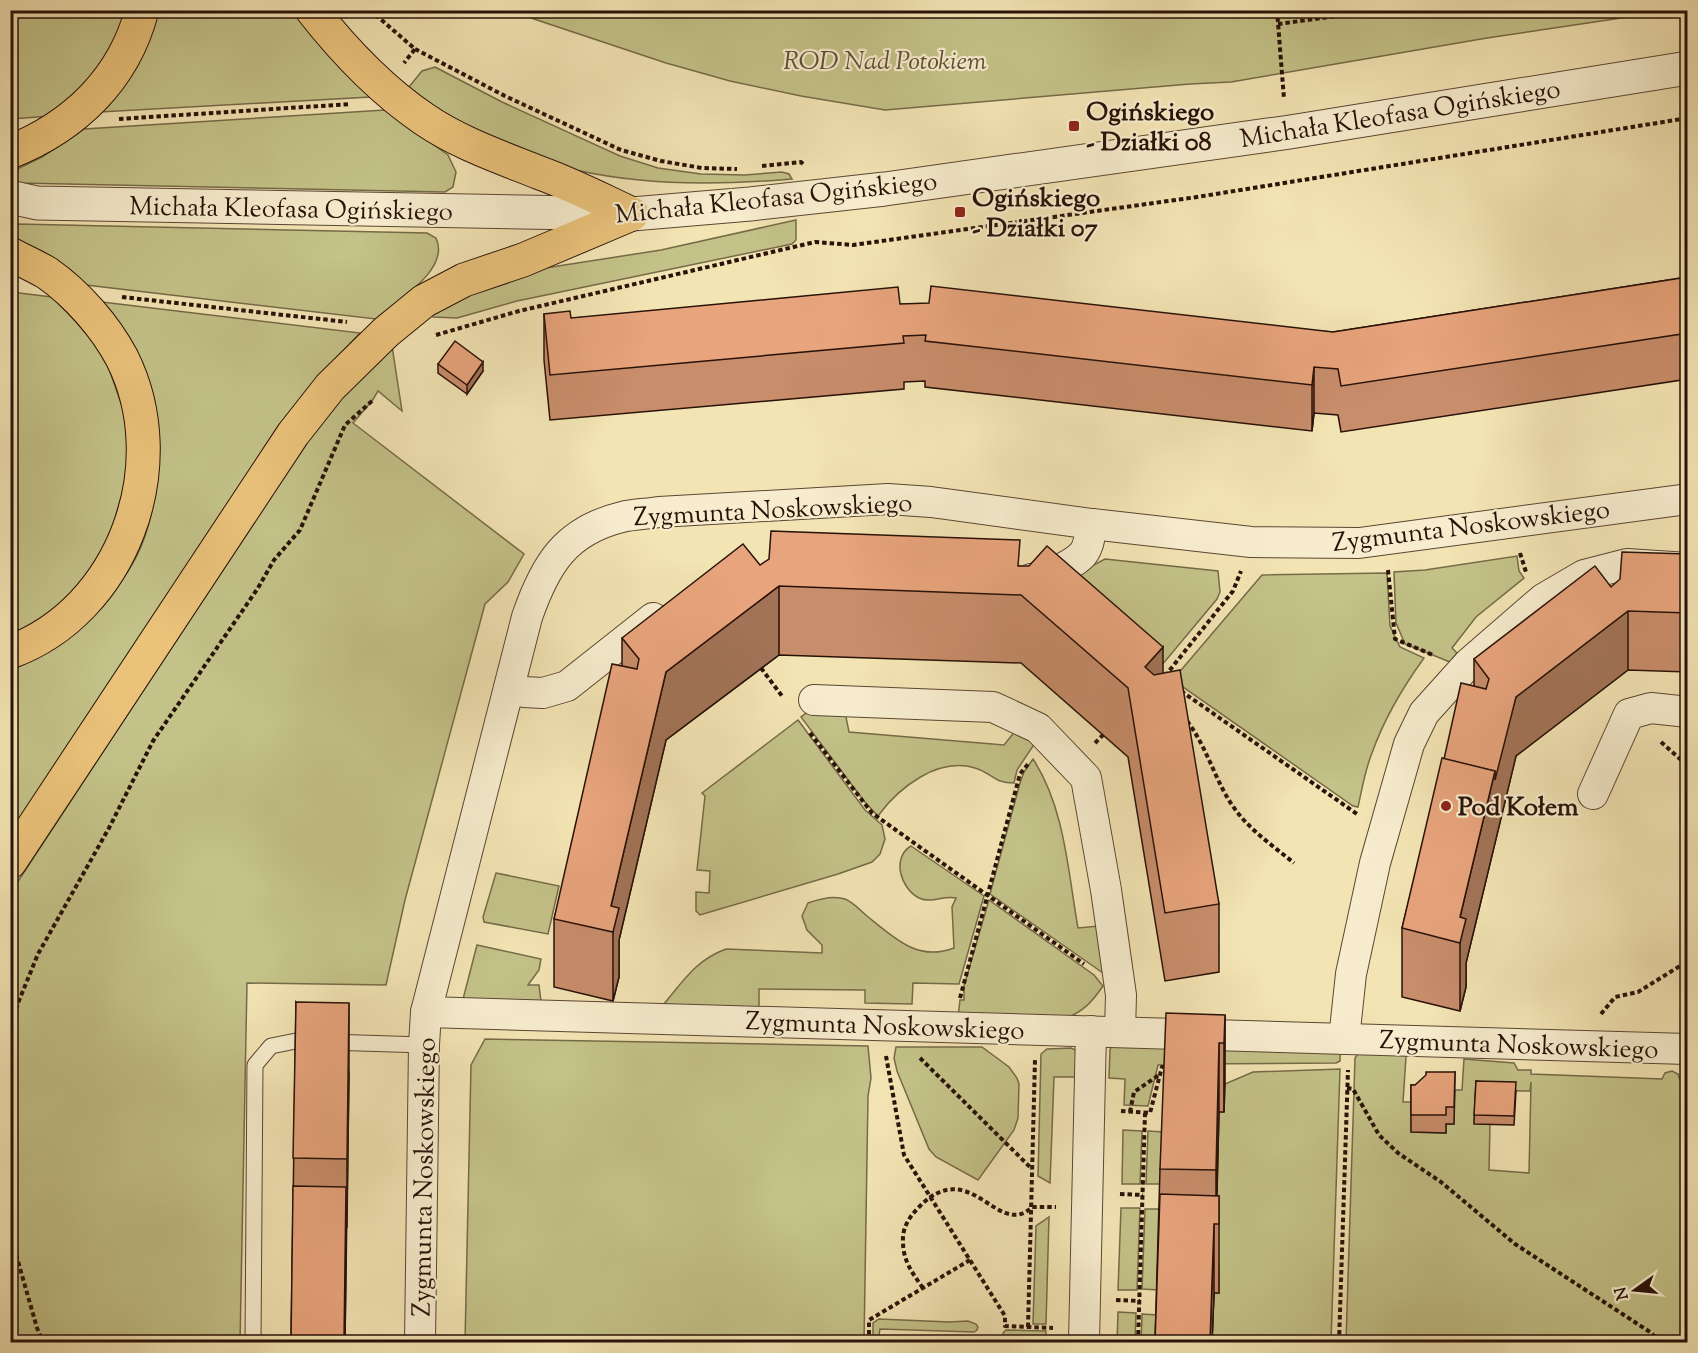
<svg xmlns="http://www.w3.org/2000/svg" width="1698" height="1353" viewBox="0 0 1698 1353" font-family="'Sorts Mill Goudy',serif">
<style>
.green{fill:#c3c288;stroke:#766a48;stroke-width:1.5;fill-rule:evenodd}
.lines{fill:none;stroke-linecap:round;stroke-linejoin:round}
.service-casing{stroke:#5b4633;stroke-width:17}
.minor-casing{stroke:#5b4633;stroke-width:32}
.tertiary-casing{stroke:#5b4633;stroke-width:35}
.primary-casing{stroke:#281108;stroke-width:35}
.path{stroke:#281108;stroke-width:4;stroke-dasharray:4.5 3;stroke-linecap:butt}
.service{stroke:#f7edce;stroke-width:15}
.minor{stroke:#f7edce;stroke-width:30}
.tertiary{stroke:#f7edce;stroke-width:33}
.primary{stroke:#eac27a;stroke-width:33}
.wall{fill:#c88d6b;stroke:#281108;stroke-width:1.5}
.shaded-wall{fill:#a27357;stroke:#281108;stroke-width:1.5}
.building{fill:#e8a47c;stroke:#281108;stroke-width:1.5}
.poi-dot{fill:#8f2418;stroke:#f7edce;stroke-width:2}
.labels{text-anchor:middle;stroke-width:4.5;stroke-linejoin:round;paint-order:stroke}
.park-label{font-size:26px;font-style:italic;fill:#5e4f35;stroke:#f7edce}
.poi-label{font-size:26px;font-weight:bold;fill:#281108;stroke:#f7edce;text-anchor:start}
.street-label{font-size:26px;fill:#281108;stroke:#f7edce}
</style>
<rect width="100%" height="100%" fill="#f3e4b4"/>
<filter id="stains"><feTurbulence type="fractalNoise" baseFrequency=".00333" numOctaves="4"/><feColorMatrix values="0 0 0 0 .2 0 0 0 0 .09 0 0 0 0 .02 0 0 0 .5 -.17"/></filter>
<radialGradient id="worn" r=".72"><stop offset=".6" stop-color="#630" stop-opacity="0"/><stop offset="1" stop-color="#630" stop-opacity=".3"/></radialGradient>
<g class="green">
<polygon points="11,11 127,11 115,43 84,87 51,116 11,119"/>
<polygon points="158,11 292,11 323,49 370,97 101,112 154,25"/>
<polygon points="516,11 1668,11 1487,38 1231,82 1190,84 885,110 801,96 730,81 666,63 534,19"/>
<path d="M 435,67 L 502,102 L 620,156 L 658,168 L 701,174 L 745,175 L 782,172 L 789,174 L 792,179 C 710,186 628,186 548,163 C 498,148 450,118 408,88 L 422,71 Z"/>
<polygon points="385,110 448,155 456,172 453,187 445,192 18,183 11,176 13,171 42,157 84,129"/>
<polygon points="796,220 796,240 792,244 517,301 457,318 433,317 431,315 469,291 526,271 661,250"/>
<path d="M 17,224 L 427,233 L 436,238 C 451,270 396,301 376,319 L 86,285 L 31,247 L 11,237 L 10,225 Z"/>
<polygon points="11,292 52,297 77,323 95,344 108,366 124,412 127,434 127,477 109,538 82,583 51,612 11,636"/>
<path d="M 102,302 L 360,333 L 318,377 L 280,424 L 11,833 L 11,670 C 47,655 65,639 91,611 C 102,600 113,589 123,578 C 153,539 160,480 158,433 Z"/>
<polygon points="392,346 402,411 378,391 372,401 353,423 524,554 508,582 485,604 405,900 386,985 247,983 240,1342 11,1342 11,892 306,443 342,398"/>
<polygon points="1517,556 1519,571 1524,578 1476,617 1452,648 1457,653 1450,662 1405,644 1396,623 1394,572 1425,570"/>
<polygon points="1105,559 1218,571 1220,592 1217,599 1162,665 1073,576"/>
<path d="M 1387,573 L 1390,626 L 1400,647 L 1424,658 C 1403,687 1384,719 1372,753 C 1365,770 1362,789 1358,807 L 1353,806 L 1176,682 L 1176,676 L 1262,575 Z"/>
<path d="M 809,711 L 845,712 L 849,732 L 1004,745 L 1016,730 L 1035,743 L 1017,770 L 1014,783 C 993,783 992,773 975,768 C 938,757 899,787 878,816 L 864,801 L 801,717 Z"/>
<polygon points="798,720 865,810 882,825 885,839 880,854 872,862 838,874 700,915 696,911 696,892 709,893 710,871 697,870 705,796 702,793"/>
<path d="M 1033,759 C 1065,808 1068,872 1078,928 L 1099,926 L 1103,973 L 990,894 L 1020,783 L 1024,772 Z"/>
<path d="M 911,846 L 984,896 L 959,984 L 913,983 L 912,1004 L 865,1003 L 865,990 L 759,989 L 759,1014 L 664,1004 C 684,980 696,960 726,949 L 822,953 L 822,945 L 807,930 L 802,916 L 808,903 C 819,899 833,895 845,899 C 853,902 860,910 867,916 C 894,938 918,962 954,948 L 952,907 L 956,898 C 943,895 932,904 919,898 C 901,889 891,858 911,846 Z"/>
<polygon points="496,873 559,886 548,934 484,922 483,917"/>
<path d="M 989,900 L 1094,975 L 1103,986 C 1092,1002 1083,1012 1064,1019 L 958,1018 L 960,1000 L 964,1000 L 964,986 Z"/>
<polygon points="477,945 541,959 539,970 528,985 539,985 542,1010 463,999"/>
<polygon points="485,1039 868,1046 871,1078 868,1096 864,1342 465,1342 471,1065"/>
<polygon points="1161,1043 1179,1065 1158,1065 1148,1106 1124,1105 1125,1079 1109,1078 1110,1050 1112,1045"/>
<polygon points="896,1047 982,1047 1009,1067 1017,1078 1019,1084 1018,1118 1014,1130 978,1180 936,1157 929,1149 897,1071 894,1058"/>
<polygon points="1340,1047 1340,1061 1336,1063 1190,1064 1190,1048"/>
<path d="M 1362,1048 L 1404,1051 L 1406,1057 L 1403,1102 L 1411,1102 L 1411,1132 L 1446,1133 L 1446,1124 L 1454,1124 L 1455,1090 L 1462,1090 L 1464,1059 L 1514,1063 L 1518,1070 L 1531,1070 L 1531,1074 L 1662,1079 L 1665,1073 L 1672,1071 L 1678,1074 L 1680,1080 L 1687,1080 L 1687,1342 L 1346,1342 L 1355,1058 ZM 1531,1082 L 1529,1173 L 1489,1170 L 1490,1124 L 1474,1123 L 1476,1090 L 1530,1091 Z"/>
<polygon points="1047,1049 1071,1048 1080,1052 1082,1077 1054,1077 1050,1183 1038,1176 1041,1054"/>
<polygon points="1340,1069 1331,1342 1212,1342 1214,1293 1219,1293 1219,1265 1159,1290 1142,1289 1145,1209 1162,1209 1219,1112 1224,1112 1225,1084 1253,1072"/>
<polygon points="1123,1130 1142,1131 1140,1184 1122,1184"/>
<polygon points="1148,1131 1164,1132 1162,1184 1146,1184"/>
<polygon points="1121,1208 1140,1208 1137,1290 1118,1290"/>
<polygon points="1049,1217 1046,1324 1033,1324 1036,1226"/>
<polygon points="1118,1312 1136,1313 1135,1342 1117,1342"/>
<polygon points="1142,1314 1158,1315 1157,1342 1141,1342"/>
<polygon points="879,1319 949,1322 968,1321 976,1324 978,1327 977,1330 974,1332 880,1329 878,1342 873,1342 873,1323"/>
<polygon points="1006,1330 1046,1331 1045,1342 1003,1342 1003,1333"/>
</g>
<g class="lines">
<g class="service-casing">
<polyline id="service" points="253,1342 255,1065 271,1046 296,1041 424,1045"/>
</g>
<g class="minor-casing">
<g id="minor">
<path d="M 1031,579 C 1047,576 1069,567 1081,556 C 1089,549 1090,534 1092,524"/>
<polyline points="509,688 524,692 543,693 567,686 653,618"/>
<polyline points="814,700 993,707 1038,728 1086,778 1106,890 1121,995 1120,1032"/>
<polyline points="1593,794 1629,714 1651,708 1688,712"/>
<polyline points="426,1012 1688,1049"/>
<polyline points="1344,1039 1351,974 1375,863 1409,744 1424,713 1469,663 1543,599 1584,575 1627,564 1688,568"/>
<path d="M 420,1342 L 424,1045 L 426,1012 L 527,617 C 545,565 565,531 622,517 C 634,514 647,514 659,512 L 888,499 L 931,502 L 1092,524 L 1251,542 L 1359,543 L 1688,499"/>
<polyline points="1084,1342 1091,1031"/>
</g>
</g>
<g class="tertiary-casing">
<polyline id="tertiary" points="10,197 37,203 632,214 750,204 885,189 1290,132 1688,68"/>
</g>
<g class="primary-casing">
<g id="primary">
<path d="M 312,10 C 345,52 380,89 424,119 C 459,143 500,157 540,173 C 571,184 602,200 632,214"/>
<path d="M 10,152 C 75,126 124,79 142,10"/>
<path d="M 10,254 C 22,260 35,266 47,273 C 77,294 105,326 122,358 C 176,465 123,611 10,652"/>
<polyline points="10,862 293,434 330,387 386,332 424,301 464,280 523,260 632,214"/>
</g>
</g>
<g class="path">
<polyline points="370,10 415,49 404,63"/>
<polyline points="1277,10 1284,99"/>
<polyline points="1278,24 1381,10"/>
<polyline points="415,49 505,96 621,150 661,161 702,168 737,169"/>
<polyline points="119,119 351,104"/>
<polyline points="762,166 801,162 804,165"/>
<polyline points="122,297 347,322"/>
<polyline points="436,335 519,311 815,242 853,245 1197,197 1688,118"/>
<polyline points="1520,553 1526,572"/>
<polyline points="1388,570 1395,639 1433,655"/>
<polyline points="761,668 782,696"/>
<polyline points="1165,676 1233,591 1241,571"/>
<polyline points="1181,691 1357,814"/>
<path d="M 1187,721 C 1207,747 1214,778 1232,805 C 1248,829 1272,845 1294,863"/>
<polyline points="810,733 872,813 1084,964"/>
<polyline points="1661,742 1688,766"/>
<polyline points="1095,743 1103,735"/>
<polyline points="960,998 1020,774 1028,764"/>
<polyline points="1601,1014 1615,997 1638,992 1688,961"/>
<polyline points="10,1031 18,1003 38,954 109,828 153,741 258,588 274,560 300,530 345,425 372,401"/>
<polyline points="886,1056 904,1155 1005,1316 1005,1326 1053,1328"/>
<polyline points="920,1058 1032,1169"/>
<polyline points="1347,1088 1353,1089 1379,1135 1398,1153 1441,1182 1515,1244 1650,1332 1660,1342"/>
<polyline points="1121,1111 1150,1113 1162,1067 1165,1067"/>
<polyline points="1130,1112 1134,1092 1159,1075"/>
<polyline points="1120,1194 1143,1195"/>
<polyline points="10,1233 37,1328 43,1342"/>
<path d="M 923,1288 C 913,1274 903,1261 903,1242 C 902,1227 910,1216 920,1206 C 971,1155 998,1240 1032,1207 L 1056,1207"/>
<polyline points="1116,1300 1140,1301"/>
<polyline points="1028,1327 1035,1060"/>
<polyline points="869,1342 869,1320 970,1260"/>
<polyline points="1138,1342 1145,1113"/>
<polyline points="1339,1342 1348,1070"/>
</g>
<use href="#service" class="service"/>
<use href="#minor" class="minor"/>
<use href="#tertiary" class="tertiary"/>
<use href="#primary" class="primary"/>
</g>
<g class="wall">
<polygon points="1688,277 1688,379 1341,432 1338,415 1314,413 1312,431 925,387 925,381 904,382 904,389 550,420 544,360 544,314 571,318 900,304 1333,332"/>
<polygon points="438,364 483,371 467,394 438,373"/>
<polygon points="1688,554 1688,672 1628,670 1516,756 1466,963 1466,987 1460,1011 1402,997 1402,928 1444,759 1474,686 1474,659 1611,587"/>
<polygon points="760,565 1020,566 1163,673 1219,904 1219,972 1165,981 1128,757 1021,663 779,655 666,740 619,940 619,977 613,1001 554,987 554,919 622,666 622,638"/>
<polygon points="296,1002 349,1072 345,1342 291,1342"/>
<polygon points="1225,1015 1224,1112 1219,1112 1217,1196 1219,1196 1219,1293 1214,1293 1212,1342 1155,1342 1160,1169"/>
<polygon points="1455,1072 1454,1124 1446,1124 1446,1133 1411,1132 1411,1085 1415,1085"/>
<polygon points="1476,1081 1516,1091 1514,1125 1474,1124"/>
</g>
<g class="shaded-wall">
<polygon points="483,362 483,371 467,394 467,385"/>
<polygon points="1314,367 1314,413 1312,431 1312,385"/>
<polygon points="779,586 779,655 666,740 619,940 619,977 613,1001 613,932 611,906 666,672"/>
<polygon points="1628,611 1628,670 1516,756 1466,963 1466,987 1460,1011 1460,917 1495,771 1516,697"/>
<polygon points="1163,647 1163,716 1145,667"/>
<polygon points="349,1003 349,1072 347,1228 347,1159"/>
<polygon points="1225,1015 1225,1084 1224,1112 1224,1043"/>
<polygon points="1219,1043 1219,1112 1216,1224 1216,1170"/>
<polygon points="346,1187 346,1256 345,1342 344,1342"/>
<polygon points="1214,1224 1214,1293 1212,1342 1210,1342"/>
</g>
<g class="building">
<polygon points="1688,277 1688,333 1341,386 1338,369 1314,367 1312,385 925,341 926,335 903,336 904,343 550,375 544,314 570,311 571,318 898,287 900,304 929,303 931,286 1333,332"/>
<polygon points="455,341 483,362 467,385 438,364"/>
<polygon points="771,531 1020,540 1018,566 1029,566 1047,546 1163,647 1145,667 1154,675 1180,670 1219,904 1165,913 1128,688 1021,595 779,586 666,672 611,906 619,908 613,932 554,919 612,664 637,669 639,659 622,638 743,544 760,565 769,559"/>
<polygon points="1622,552 1688,554 1688,613 1628,611 1516,697 1495,780 1495,771 1444,759 1461,683 1486,689 1489,679 1474,659 1595,566 1611,587 1620,579"/>
<polygon points="1442,758 1495,771 1460,917 1466,919 1460,943 1402,928"/>
<polygon points="296,1002 349,1003 347,1159 293,1158"/>
<polygon points="1166,1013 1225,1015 1224,1043 1219,1043 1216,1170 1160,1169"/>
<polygon points="1426,1072 1455,1072 1454,1107 1446,1107 1446,1115 1411,1115 1411,1085 1415,1085 1426,1075"/>
<polygon points="1476,1081 1516,1082 1514,1116 1474,1115"/>
<polygon points="293,1186 346,1187 344,1342 291,1342"/>
<polygon points="1160,1194 1219,1196 1219,1224 1214,1224 1210,1342 1155,1342"/>
</g>
<g class="poi-dot">
<rect x="1068" y="120" width="12" height="12" rx="3"/>
<rect x="954" y="206" width="12" height="12" rx="3"/>
<circle cx="1446" cy="806" r="6"/>
</g>
<g class="labels">
<g class="park-label">
<text x="885" y="69">ROD Nad Potokiem</text>
</g>
<g class="poi-label">
<text x="1086" y="120">Ogińskiego<tspan x="1086" dy="30">- Działki 08</tspan></text>
<text x="972" y="206">Ogińskiego<tspan x="972" dy="30">- Działki 07</tspan></text>
<text x="1458" y="815">Pod Kołem</text>
</g>
<g class="street-label">
<text transform="translate(1400 113) rotate(-9)" y="9">Michała Kleofasa Ogińskiego</text>
<text transform="translate(776 197) rotate(-6)" y="9">Michała Kleofasa Ogińskiego</text>
<text transform="translate(291 208) rotate(1)" y="9">Michała Kleofasa Ogińskiego</text>
<text transform="translate(773 509) rotate(-3)" y="9">Zygmunta Noskowskiego</text>
<text transform="translate(1471 525) rotate(-7)" y="9">Zygmunta Noskowskiego</text>
<text transform="translate(885 1025) rotate(2)" y="9">Zygmunta Noskowskiego</text>
<text transform="translate(1519 1044) rotate(2)" y="9">Zygmunta Noskowskiego</text>
<text transform="translate(423 1177) rotate(-89)" y="9">Zygmunta Noskowskiego</text>
</g>
</g>
<rect width="1698" height="1353" fill="none" stroke="#f3e4b4" stroke-width="36"/>
<rect x="12" y="12" width="1674" height="1329" fill="none" stroke="#281108" stroke-width="3"/>
<rect x="18" y="18" width="1662" height="1317" fill="none" stroke="#281108" stroke-width="1.5"/>
<g transform="translate(1635 1290) rotate(255)" stroke="#f7edce" stroke-width="4.5" paint-order="stroke">
<path d="M0-4.5L10 22L0 15L-10 22Z" fill="#281108"/>
<text y="-9" font-size="16" font-weight="bold" text-anchor="middle" fill="#281108">N</text>
</g>
<rect width="100%" height="100%" filter="url(#stains)"/>
<rect width="100%" height="100%" fill="url(#worn)"/>
</svg>
